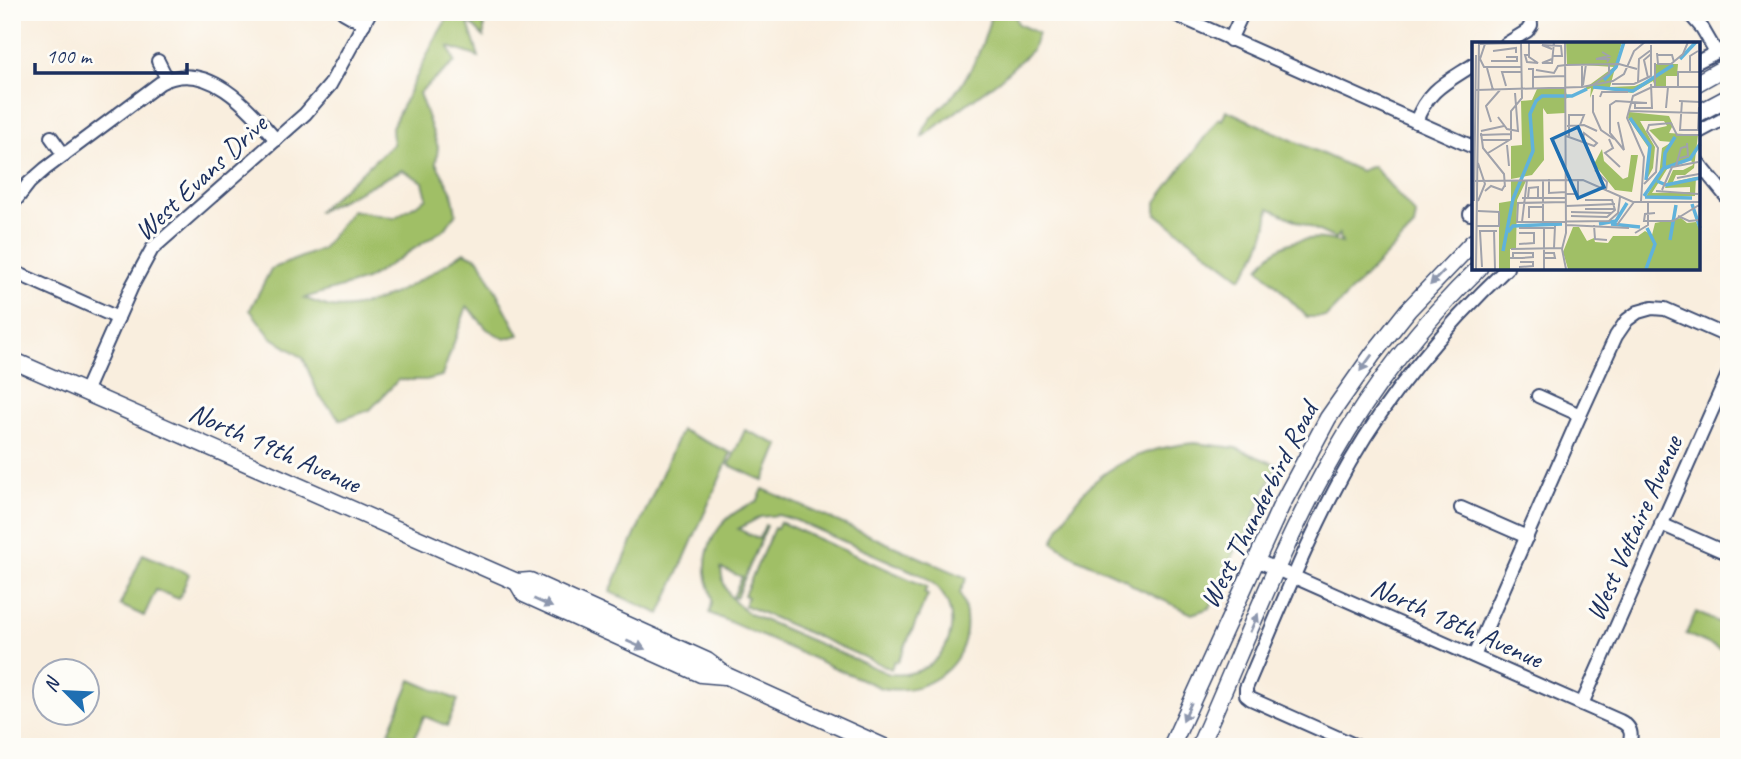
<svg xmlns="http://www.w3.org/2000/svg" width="1741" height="759" viewBox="0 0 1741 759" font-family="Caveat,sans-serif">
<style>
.green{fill:#a0bf66;stroke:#5e7762;stroke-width:2;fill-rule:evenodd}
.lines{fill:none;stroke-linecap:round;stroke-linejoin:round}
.minor-casing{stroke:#3c4c71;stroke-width:16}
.major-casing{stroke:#3c4c71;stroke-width:19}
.minor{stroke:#fff;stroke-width:12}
.major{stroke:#fff;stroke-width:16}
.oneway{fill:#8d97ae}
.labels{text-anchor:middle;stroke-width:6;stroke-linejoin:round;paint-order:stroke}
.street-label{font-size:28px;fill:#1b2f5e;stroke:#fdfcf7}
.inset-river{fill:none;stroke:#60b2db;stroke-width:3.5}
.inset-road{fill:none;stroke:#a0a2ab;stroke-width:2}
.view{fill:#1f6fb2;fill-opacity:0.15;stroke:#1f6fb2;stroke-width:3.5}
.inset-edge{fill:none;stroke:#1b2f5e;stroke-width:3.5}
</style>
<rect width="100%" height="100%" fill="#fdfcf7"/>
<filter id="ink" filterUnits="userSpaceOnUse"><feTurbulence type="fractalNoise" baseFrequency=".0143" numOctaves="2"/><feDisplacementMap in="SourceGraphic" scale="14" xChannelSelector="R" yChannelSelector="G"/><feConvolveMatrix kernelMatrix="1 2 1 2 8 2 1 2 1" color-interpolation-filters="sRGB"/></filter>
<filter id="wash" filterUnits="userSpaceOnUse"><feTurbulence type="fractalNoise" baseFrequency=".00686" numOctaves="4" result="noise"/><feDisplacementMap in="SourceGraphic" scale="28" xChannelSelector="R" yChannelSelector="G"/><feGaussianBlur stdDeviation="1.57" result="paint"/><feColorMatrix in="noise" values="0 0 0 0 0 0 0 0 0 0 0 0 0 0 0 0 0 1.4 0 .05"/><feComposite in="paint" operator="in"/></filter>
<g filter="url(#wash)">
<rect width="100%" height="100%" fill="#f9eede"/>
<g class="green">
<path d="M 451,12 L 484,12 L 484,37 L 467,20 L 479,57 L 449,47 L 455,62 L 419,93 L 438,147 L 436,163 L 452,192 L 456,213 L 446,228 L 366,280 L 304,298 C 312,301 322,305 330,307 C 371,314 432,274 464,252 L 479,259 L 519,335 L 505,339 L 487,329 L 467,306 L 442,376 L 426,380 L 398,380 L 370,410 L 341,420 L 319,396 L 303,358 L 271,337 L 250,310 L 271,269 L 322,249 L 352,210 L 394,218 L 427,198 L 423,182 L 402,170 L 317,212 L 393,144 L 392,127 L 435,39 Z"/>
<path d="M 991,12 L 1014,12 L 1018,24 L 1038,33 L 1032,50 L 999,80 L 922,137 C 925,119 945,106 955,93 C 972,72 987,39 991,12 Z"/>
<path d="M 1226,110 L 1360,171 L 1373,166 L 1416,215 L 1414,227 L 1326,317 L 1307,317 L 1259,268 C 1277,240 1311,233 1342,243 L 1339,234 L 1336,239 L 1269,208 C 1267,235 1258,256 1241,278 L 1156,214 L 1156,202 L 1219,118 L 1222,120 Z"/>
<polygon points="681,430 731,453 660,614 610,592"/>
<polygon points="745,430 779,445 764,481 729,465"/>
<path d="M 1194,443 L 1236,448 L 1277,465 L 1246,535 L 1240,540 L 1210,608 L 1192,614 L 1133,586 L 1125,579 L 1077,558 L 1053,542 C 1079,478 1128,449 1194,443 Z"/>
<path d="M 763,489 L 967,578 C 965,582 961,589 960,593 C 960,594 964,603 964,604 C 966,612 967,622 966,631 C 961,673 920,696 881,688 L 709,613 C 717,593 707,591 706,572 C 704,538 726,512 757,502 ZM 778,515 L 795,520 L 921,575 C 976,606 951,681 889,674 L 752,615 C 734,605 722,590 721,568 L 742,577 L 733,597 L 736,598 L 767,526 L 765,525 L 759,539 L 738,529 L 760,517 Z"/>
<polygon points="780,522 927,587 924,593 928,595 898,662 894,661 891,669 744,605 748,597 744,595 774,528 777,529"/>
<polygon points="143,554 189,574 179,599 156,590 144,616 120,605"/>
<polygon points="1696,612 1729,627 1729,635 1722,650 1686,634"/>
<polygon points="411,680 458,700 447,726 424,716 413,742 389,732"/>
</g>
</g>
<g filter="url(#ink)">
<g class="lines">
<g class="minor-casing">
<g id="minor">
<polyline points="343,12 364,24"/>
<polyline points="1170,12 1473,147"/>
<polyline points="1688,12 1702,28 1716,52"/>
<polyline points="1230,40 1243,12"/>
<polyline points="1506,44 1527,31 1531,25 1530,12"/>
<polyline points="158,61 167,79"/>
<polyline points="1697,62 1729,46"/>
<path d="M 1416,122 C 1427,90 1447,82 1473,65"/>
<polyline points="1697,133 1729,116"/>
<polyline points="51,137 64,155"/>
<polyline points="1697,161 1729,200"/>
<path d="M 12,205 L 29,183 L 45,169 L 160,83 C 207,58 249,108 276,140"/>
<polyline points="1470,214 1473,211"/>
<polyline points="12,271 118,318"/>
<polyline points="85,392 132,286 152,249 305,114 330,85 370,12"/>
<polyline points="1538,396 1580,415"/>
<polyline points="1461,508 1527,537"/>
<polyline points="1661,524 1729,554"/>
<path d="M 1256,560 L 1620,721 C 1632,727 1633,735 1628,747"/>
<polyline points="1474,656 1580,415 1616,336 1627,320 1638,312 1652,308 1665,309 1729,337"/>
<polyline points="1582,704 1729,372"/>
<path d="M 1359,747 L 1251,699 L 1246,695 L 1246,688 C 1279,612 1309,534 1350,462 C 1392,389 1446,326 1507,268"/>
</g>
</g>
<g class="major-casing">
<g id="major">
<polyline points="1697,83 1729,65"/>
<polyline points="1697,114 1729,97"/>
<polyline points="12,360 517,582 530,581 707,661 727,676 884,747"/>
<polyline points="517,582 524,594 701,674 725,676"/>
<polyline points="1171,747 1281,506 1328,418 1373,354 1408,310 1473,242"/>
<path d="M 1199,747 C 1242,651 1280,548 1333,456 C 1372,387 1422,323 1479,268"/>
</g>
</g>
<use href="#minor" class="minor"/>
<use href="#major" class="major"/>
</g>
<defs><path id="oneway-solid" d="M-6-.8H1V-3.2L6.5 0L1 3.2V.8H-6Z" transform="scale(1.75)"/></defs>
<g class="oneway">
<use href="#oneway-solid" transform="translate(1437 278) rotate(134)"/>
<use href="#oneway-solid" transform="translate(1366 363) rotate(126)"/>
<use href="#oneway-solid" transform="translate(543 603) rotate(24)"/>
<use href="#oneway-solid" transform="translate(1254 623) rotate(-66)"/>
<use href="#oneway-solid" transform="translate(636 645) rotate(24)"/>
<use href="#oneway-solid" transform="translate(1187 712) rotate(114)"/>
</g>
</g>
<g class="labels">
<g class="street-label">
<text transform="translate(200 177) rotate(-43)" y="10">West Evans Drive</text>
<text transform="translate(275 447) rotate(24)" y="10">North 19th Avenue</text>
<text transform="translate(1258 505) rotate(-63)" y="10">West Thunderbird Road</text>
<text transform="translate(1633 528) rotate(-66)" y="10">West Voltaire Avenue</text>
<text transform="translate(1457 622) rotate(24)" y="10">North 18th Avenue</text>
</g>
</g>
<g transform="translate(1472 42)">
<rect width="228" height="228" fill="#f9eede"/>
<path d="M 94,0 L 150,0 L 138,45 L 163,44 L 175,39 L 183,35 L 183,22 L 206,22 L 205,34 L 194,34 L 194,45 L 183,45 L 181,39 L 160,51 L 122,46 L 118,56 L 119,46 L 93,57 L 93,71 L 75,72 L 71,66 L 72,118 L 60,133 L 39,137 L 39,104 L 50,103 L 49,59 L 60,58 L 65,47 L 93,46 L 95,54 L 105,52 L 142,25 L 95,22 ZM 157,70 L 197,74 L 201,83 L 197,91 L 226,93 L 222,126 L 213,133 L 204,133 L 201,140 L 224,135 L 223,154 L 173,156 L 187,134 L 190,106 L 200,100 L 188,99 L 177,88 L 195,84 L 192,79 L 168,79 L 183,105 L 181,126 L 174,139 L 178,108 L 156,76 ZM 219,118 L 221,123 L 211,128 L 201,128 L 193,146 L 218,145 L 218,150 L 180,151 L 197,124 ZM 130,107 L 132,119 L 151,137 L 156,135 L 159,113 L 166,113 L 160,150 L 143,148 L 122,122 ZM 39,139 L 54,139 L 45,158 L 44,207 L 38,207 L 38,227 L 27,227 L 27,161 L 39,159 ZM 209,176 L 215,181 L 224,180 L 227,186 L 227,227 L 96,227 L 91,210 L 101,185 L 107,185 L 115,199 L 122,196 L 123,200 L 136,201 L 141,194 L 166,194 L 173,189 L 180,193 L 183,181 Z" fill="#a0bf66" fill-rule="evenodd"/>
<path class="inset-river" d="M 208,17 L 224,0M 132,38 L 144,25 L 152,0M 121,45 L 161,49 L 201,23M 158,76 L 178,104 L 174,138M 192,124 L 193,111 L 203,95M 193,126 L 218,117 L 228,102M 185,139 L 194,143 L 228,136M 172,154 L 193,124M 173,155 L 220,156M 220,162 L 228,186M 127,182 L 144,179 L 155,161M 139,182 L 168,185M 36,190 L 41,184 L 90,182M 198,198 L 204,163M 31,209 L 41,157 L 61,109 L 58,72 L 64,59 L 70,54 L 100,54 L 115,47M 174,227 L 183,202 L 175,186"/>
<path class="inset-road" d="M 93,0 L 94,191 L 90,207 L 94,227M 8,2 L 49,1 L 50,56 L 39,69 L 39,97 L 16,111M 13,2 L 8,17 L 12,25 L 50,25M 21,9 L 44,6 L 44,11M 130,10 L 137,14 L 124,17 L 137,17 L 135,20M 185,11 L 186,22 L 199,22 L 211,12 L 216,0M 57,13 L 53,13 L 55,20 L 66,21 L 57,15 L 57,0M 185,13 L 200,13 L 202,20M 80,14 L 90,14 L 89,4 L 70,3 L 80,7M 80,17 L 70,21 L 80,21 L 82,0M 19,19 L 45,19 L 45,15 L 34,15M 183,21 L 183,45M 110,22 L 110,45M 15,26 L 21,48M 56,27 L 61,27 L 61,46M 64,28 L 82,31 L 86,24 L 94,23 L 147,22 L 165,27M 218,30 L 218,14 L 226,9M 61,35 L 93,34M 176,36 L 172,18 L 179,12M 166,40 L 167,17 L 179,8M 140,42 L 162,42 L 179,34 L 179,3M 111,43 L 114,22M 121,43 L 137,31 L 137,22M 34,44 L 30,30 L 50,30M 206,45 L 206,30 L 228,30M 4,48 L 110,45 L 141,39 L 152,32 L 162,9 L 173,0M 121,53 L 121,70 L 129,88 L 142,97M 128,55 L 130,50 L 156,50M 207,59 L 228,60M 210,59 L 208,88 L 226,88 L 227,65M 163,61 L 163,66 L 180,66 L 179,42M 194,66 L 196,45M 157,69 L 227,71M 26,75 L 35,87 L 46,89 L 43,51M 19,80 L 14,64 L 28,48M 146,80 L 152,108 L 138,91 L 138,63 L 144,59 L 175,61M 95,84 L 112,83 L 125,89M 9,89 L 32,84M 9,91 L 11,106 L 32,132 L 33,145M 8,93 L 39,92M 94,94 L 122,104 L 125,101 L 112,91 L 111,98M 97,94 L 97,73 L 112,73 L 108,83M 137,97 L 141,106 L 133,111 L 148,125M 10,98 L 38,98M 35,103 L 37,124M 228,111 L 228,171M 208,116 L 216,114 L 215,101M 204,124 L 209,106 L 216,104M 123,128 L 135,140 L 134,149M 205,136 L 227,132M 77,137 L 77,151 L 94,150M 0,139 L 111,138 L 161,160 L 228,160M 172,142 L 184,130 L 186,106 L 175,89 L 177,83 L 199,81 L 205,93 L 228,93M 190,148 L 200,125 L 226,120M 13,149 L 19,144 L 30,148 L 33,143M 184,149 L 226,152M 94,152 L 106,152 L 106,137M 50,156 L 94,156M 56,156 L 57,146 L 66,145 L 66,156M 2,159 L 4,13M 6,159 L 13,142 L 6,121M 169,159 L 172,115 L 155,76 L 161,54 L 180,45 L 228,45M 94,164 L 143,162M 113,167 L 143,167M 99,170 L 139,171M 183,171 L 173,172 L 172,179 L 201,179 L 227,163M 99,174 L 135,175 L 143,168 L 140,158 L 113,158M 206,174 L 217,179 L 228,178M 57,176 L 57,165 L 71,165M 44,180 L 137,179 L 146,171 L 148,155M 45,180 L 46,161 L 94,160M 50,180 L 55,138M 71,180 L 71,138M 94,183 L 157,186M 122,183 L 123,197 L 135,198M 145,183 L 162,160M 5,184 L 27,184 L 27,170 L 6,169M 47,186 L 83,186M 22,188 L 23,227M 163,191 L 176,183 L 176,159M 47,202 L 62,201 L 62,191 L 47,191M 82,206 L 83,184M 39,207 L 90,206M 38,216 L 50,216 L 61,215 L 61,211 L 41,211 L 41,216M 72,216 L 83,216 L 82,211 L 72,211M 10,225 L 8,189 L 25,189M 47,225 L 61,224 L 61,220 L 48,220M 4,227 L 7,0M 72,227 L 72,186"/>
<path class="view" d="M 106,85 L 132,145 L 106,156 L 80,97 Z"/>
<rect width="228" height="228" class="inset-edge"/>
</g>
<rect width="1741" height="759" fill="none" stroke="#fdfcf7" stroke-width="42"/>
<g transform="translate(66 692) rotate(294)"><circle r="33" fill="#fdfcf7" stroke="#a3aaba" stroke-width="2"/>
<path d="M0-5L12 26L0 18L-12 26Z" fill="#1f6fb2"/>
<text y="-10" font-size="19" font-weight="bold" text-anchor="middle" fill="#1b2f5e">N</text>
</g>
<path d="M35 63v10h152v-10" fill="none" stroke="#1b2f5e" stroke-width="3.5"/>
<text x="46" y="63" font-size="21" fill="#1b2f5e" stroke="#fdfcf7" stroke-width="5" paint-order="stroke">100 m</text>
</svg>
